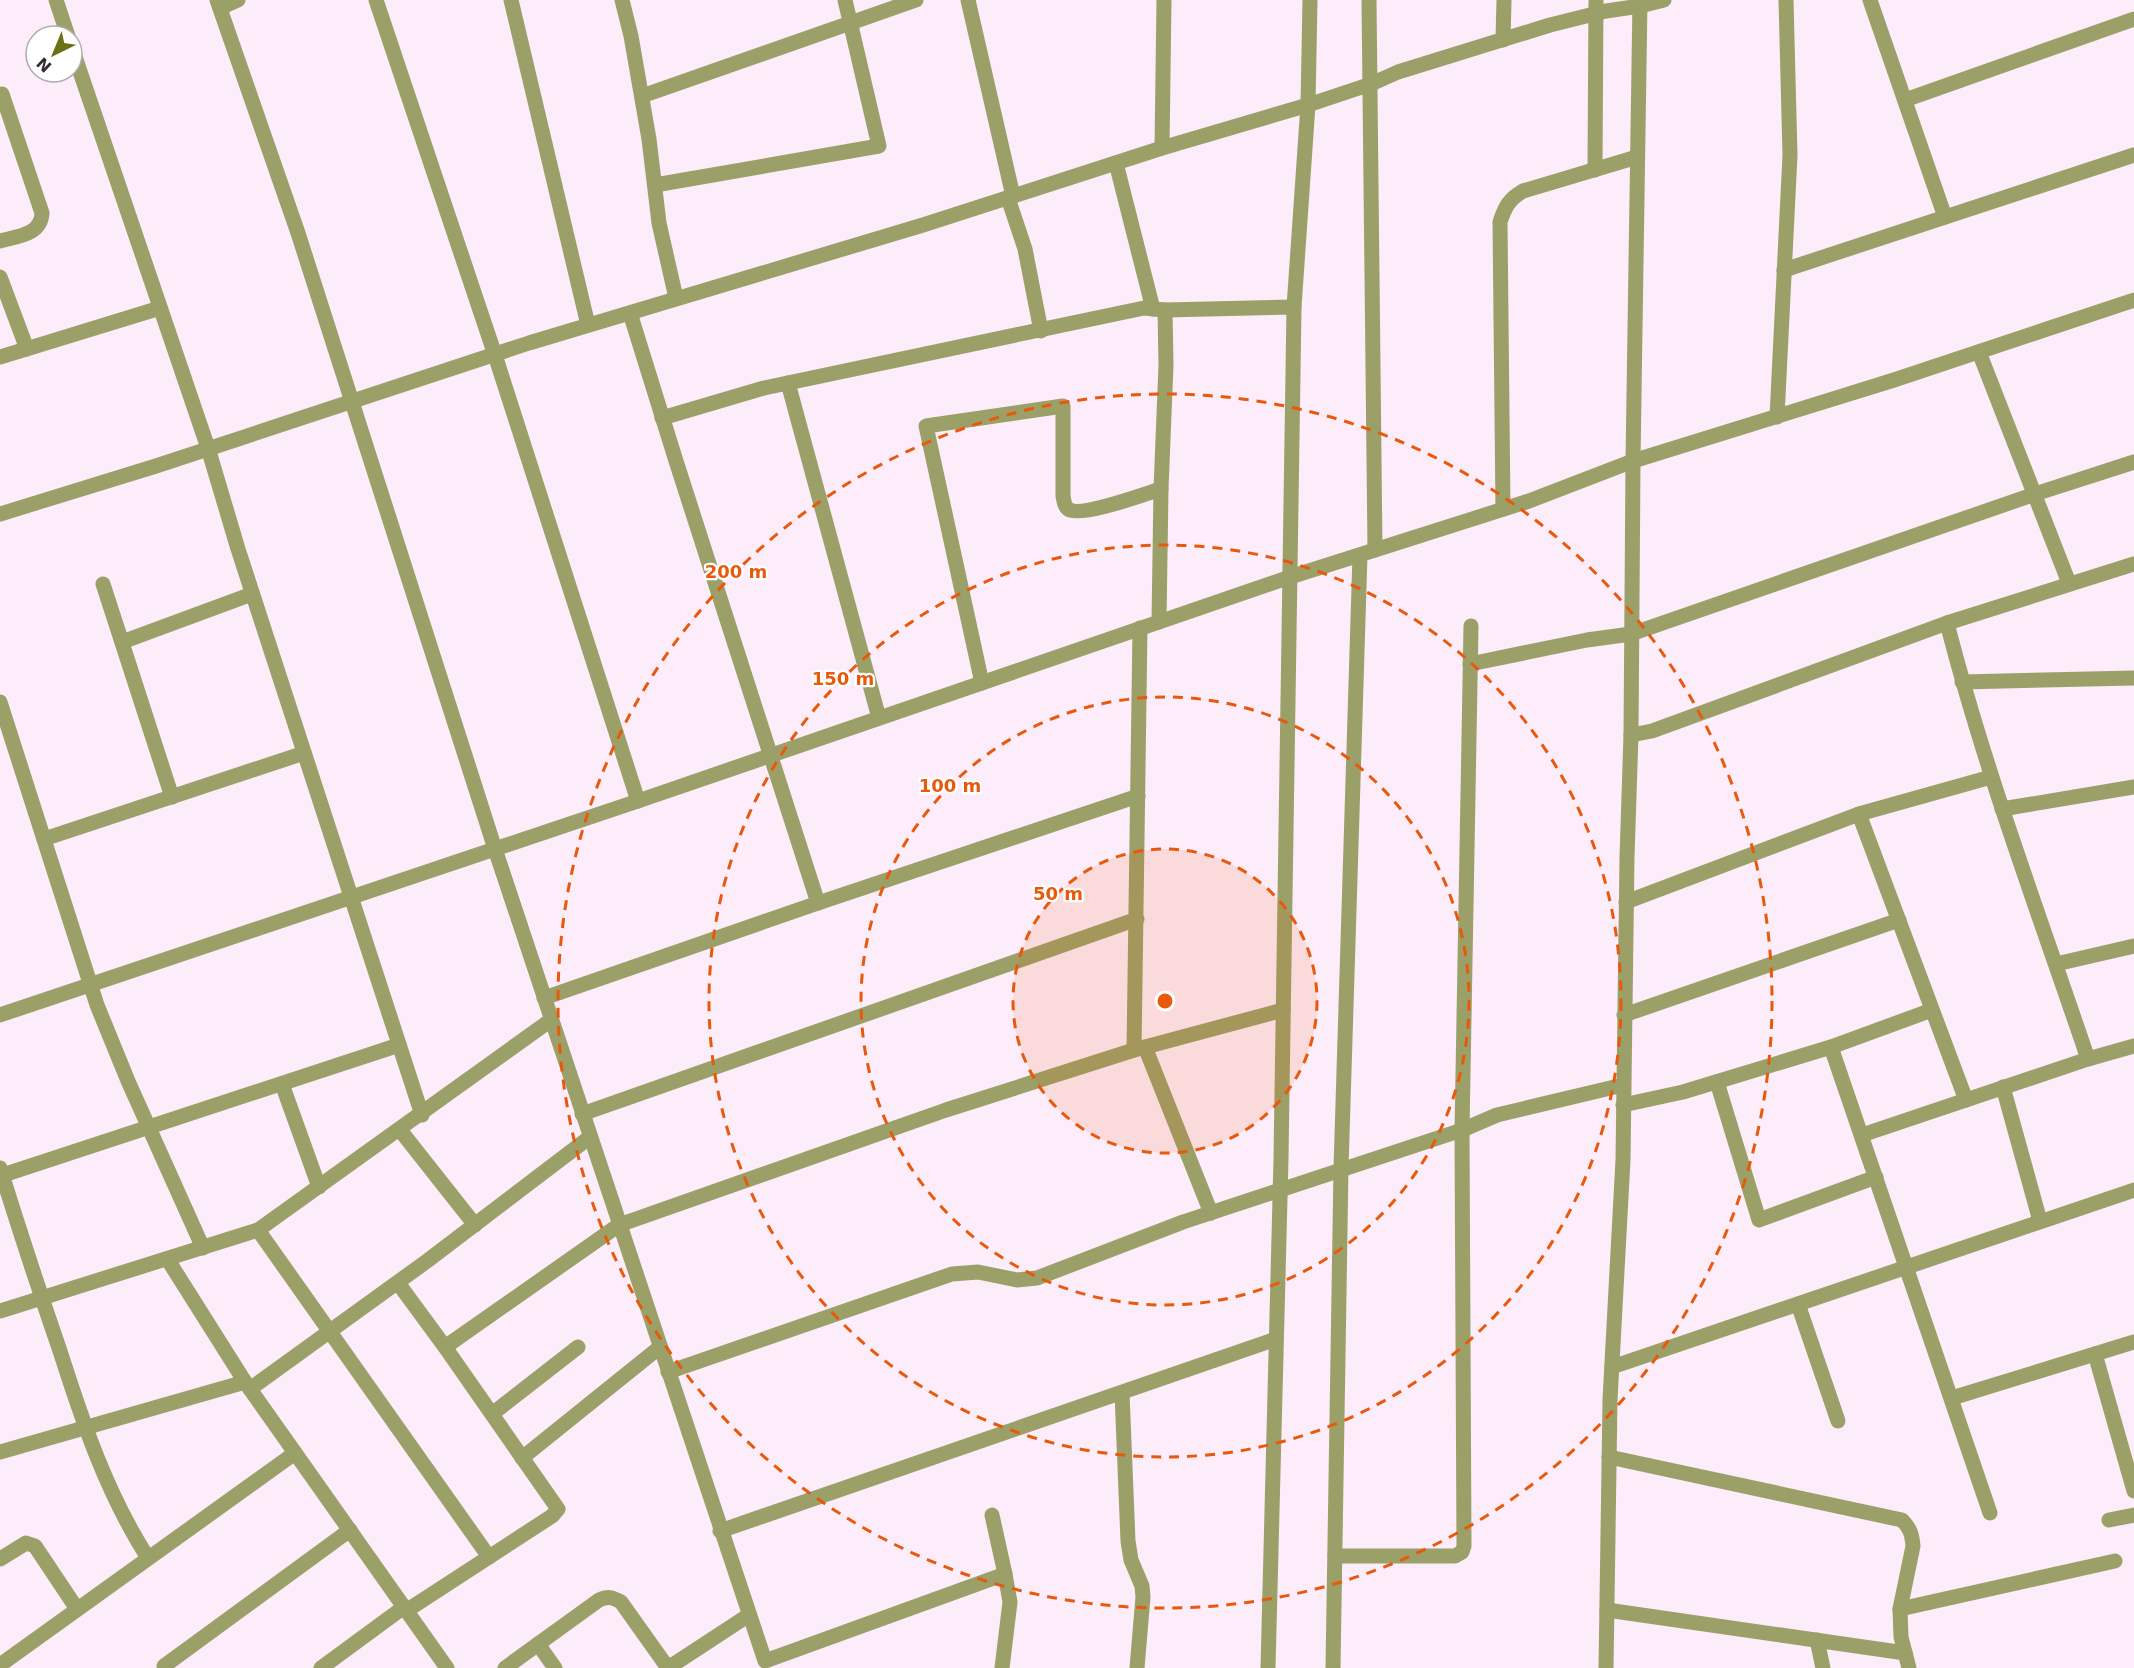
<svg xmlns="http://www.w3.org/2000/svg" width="2134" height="1668" viewBox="0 0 2134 1668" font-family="'DejaVu Sans',sans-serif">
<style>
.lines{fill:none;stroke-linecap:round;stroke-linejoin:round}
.minor{stroke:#9ba068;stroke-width:15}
.ring{fill:none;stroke:#e8590c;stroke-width:3;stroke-dasharray:10 8}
.centre{fill:#e8590c;stroke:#fff;stroke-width:3}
.ring-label{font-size:18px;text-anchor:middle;font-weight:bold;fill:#e8590c;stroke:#fff;stroke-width:4.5;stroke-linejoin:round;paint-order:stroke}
</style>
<rect width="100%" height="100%" fill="#fdecf9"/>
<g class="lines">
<g class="minor">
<polyline points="56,0 68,36"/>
<polyline points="217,0 298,233 495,849 765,1661 1005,1574 1010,1602 1002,1668"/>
<polyline points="376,0 495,355 638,801"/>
<polyline points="511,0 588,325"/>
<polyline points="622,0 631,36 649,139 659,223 676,298"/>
<polyline points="968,0 1013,196"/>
<polyline points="1369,0 1375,550"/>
<polyline points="1870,0 1945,217"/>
<polyline points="220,8 238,0"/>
<polyline points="1503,40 1504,0"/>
<polyline points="72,48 208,448 238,549 422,1115"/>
<polyline points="642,96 916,0"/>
<polyline points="1905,100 2134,19"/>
<polyline points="1162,148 1164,0"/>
<polyline points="1116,163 1153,309"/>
<polyline points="1595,170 1596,0"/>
<polyline points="655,185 879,146 845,0"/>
<polyline points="1008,198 1025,249 1041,331"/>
<path d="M 0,241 C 18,236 41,235 42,213 L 2,94"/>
<polyline points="1784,270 2134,155"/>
<polyline points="0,277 27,349"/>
<polyline points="1294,307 1308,105 1310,0"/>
<polyline points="630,313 676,461 818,903"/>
<polyline points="1979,352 2069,583"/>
<polyline points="0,357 160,308"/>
<polyline points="788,383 879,718"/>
<polyline points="1777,417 1790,155 1786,0"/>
<polyline points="662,418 764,388 1144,308 1165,310 1294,307 1281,1159 1268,1668"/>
<path d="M 1503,509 L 1500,222 C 1505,207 1509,199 1523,191 L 1637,157"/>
<polyline points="0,514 156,466 529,343 923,225 1162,148 1308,105 1371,84 1398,72 1550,25 1606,11 1640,6 1664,0"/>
<polyline points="103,584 172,797"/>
<polyline points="1159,622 1161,489 1166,365 1165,310"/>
<path d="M 1947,623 C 1985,771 2039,914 2088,1059"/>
<polyline points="122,642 252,594"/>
<polyline points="1470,664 1587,640 1631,634 2035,494 2134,462"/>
<polyline points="1962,682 2134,678"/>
<path d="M 982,683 L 926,426 L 1063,406 L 1063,496 C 1064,501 1064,506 1068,509 C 1080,518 1145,494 1161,489"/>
<polyline points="0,702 97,1005 128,1081 203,1248"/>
<polyline points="1631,735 1652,731 1947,623 2134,564"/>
<polyline points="2002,809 2134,787"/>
<polyline points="1859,814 1966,1100"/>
<polyline points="44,839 304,753"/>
<polyline points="1626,902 1859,814 1991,777"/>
<polyline points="2056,964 2134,946"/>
<polyline points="544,998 818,903 1138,796"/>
<polyline points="0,1015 638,801 1290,577 1529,501 1633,461 1894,380 2134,300"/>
<polyline points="1624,1015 1899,920"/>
<polyline points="1145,1047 1211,1213"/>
<polyline points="1831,1047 1932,1010"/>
<polyline points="1134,1050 1140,628"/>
<polyline points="1717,1082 1759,1220 1876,1177"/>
<polyline points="282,1084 319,1187"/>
<polyline points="2003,1087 2040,1221"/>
<polyline points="1623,1105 1683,1092 1831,1047 1990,1513"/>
<polyline points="582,1114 1137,919"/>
<polyline points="400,1130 475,1225"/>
<polyline points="1862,1135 2088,1059 2134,1046"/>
<path d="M 0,1168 C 19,1229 39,1290 60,1351 C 83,1423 107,1494 148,1558"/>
<polyline points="0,1176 399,1045"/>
<polyline points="258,1230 489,1557"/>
<polyline points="168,1260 245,1382"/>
<polyline points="398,1283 445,1347 558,1509 552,1516 406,1611"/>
<polyline points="1798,1304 1838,1421"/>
<polyline points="0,1311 258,1230 551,1020"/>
<polyline points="445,1347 619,1225 946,1110 1134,1050 1283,1010"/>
<polyline points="2095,1354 2134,1491"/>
<polyline points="1612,1367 2134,1190"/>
<polyline points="668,1372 952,1274 978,1272 1017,1280 1037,1278 1183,1222 1462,1130 1497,1115 1623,1085"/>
<polyline points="250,1389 427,1261 590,1137"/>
<polyline points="1122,1393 1128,1541 1131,1560 1142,1586 1143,1597 1137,1668"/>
<polyline points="1952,1398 2134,1342"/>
<polyline points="492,1414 578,1347"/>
<polyline points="0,1452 245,1382 447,1668"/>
<path d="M 1609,1457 L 1902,1520 C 1910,1528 1912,1534 1913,1546 L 1900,1609 L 1901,1637 L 1909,1668"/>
<polyline points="522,1458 660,1347"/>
<polyline points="992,1515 1005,1574"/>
<polyline points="2109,1520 2134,1515"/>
<polyline points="720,1531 1276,1339"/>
<polyline points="1335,1556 1455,1556 1462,1552 1464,1546 1462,1130 1471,626"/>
<polyline points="0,1559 26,1543 35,1546 77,1609"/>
<polyline points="1900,1609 2115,1561"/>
<polyline points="1607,1610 1905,1653"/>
<polyline points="1817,1640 1823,1668"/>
<polyline points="538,1644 555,1668"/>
<polyline points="0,1665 295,1453"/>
<polyline points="164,1666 350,1530"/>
<polyline points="321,1668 404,1607"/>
<path d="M 505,1668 L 599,1600 C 608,1596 612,1597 621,1602 L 668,1668"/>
<polyline points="668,1668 749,1615"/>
<polyline points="1333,1668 1341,1168 1360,555"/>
<polyline points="1606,1668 1610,1400 1623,1160 1627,857 1631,735 1633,461 1640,0"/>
</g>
</g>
<circle cx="1165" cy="1001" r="152" fill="#e8590c" fill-opacity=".12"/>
<g class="ring">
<circle cx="1165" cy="1001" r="152"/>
<circle cx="1165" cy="1001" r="304"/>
<circle cx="1165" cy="1001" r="456"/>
<circle cx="1165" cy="1001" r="607"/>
</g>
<circle cx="1165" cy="1001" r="9" class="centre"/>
<g class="ring-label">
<text x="736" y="578">200 m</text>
<text x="843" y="685">150 m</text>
<text x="950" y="792">100 m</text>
<text x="1058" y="900">50 m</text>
</g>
<g transform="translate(54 54) rotate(223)"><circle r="28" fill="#ffffff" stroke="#afabae" stroke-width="1.5"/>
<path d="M0-4.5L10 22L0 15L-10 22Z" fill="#6b7015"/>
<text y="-9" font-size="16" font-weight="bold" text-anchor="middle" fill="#372c34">N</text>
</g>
</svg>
